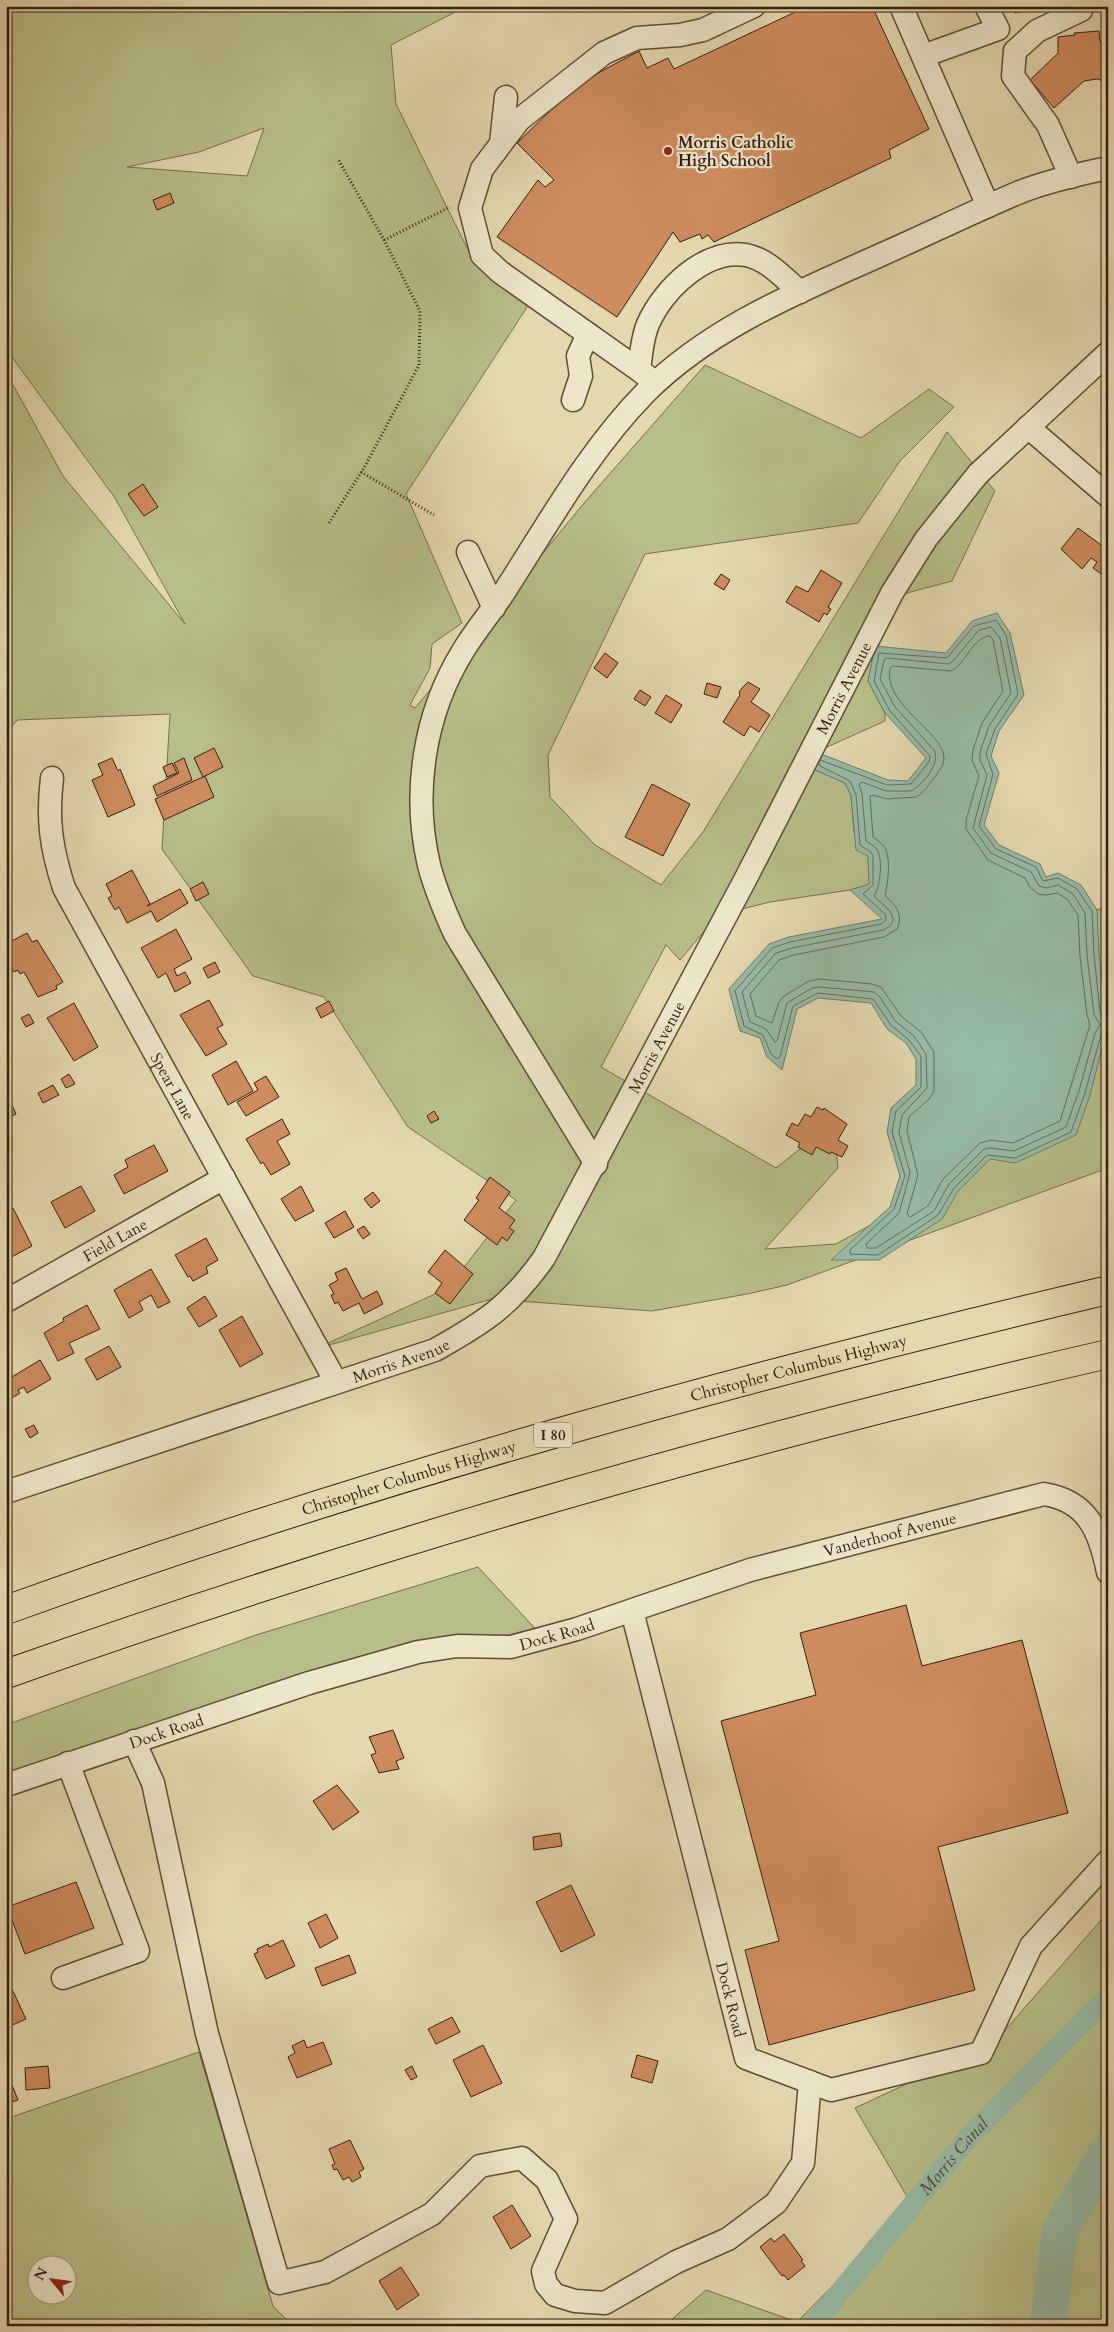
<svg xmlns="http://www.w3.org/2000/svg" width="1114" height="2332" viewBox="0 0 1114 2332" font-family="Cardo,serif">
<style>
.green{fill:#b8be88;stroke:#766e4c;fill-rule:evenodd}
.water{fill:#97bba6;stroke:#6f7c6a}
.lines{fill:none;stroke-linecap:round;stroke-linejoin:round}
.shore{stroke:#656c5c;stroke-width:1}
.canal{stroke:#97bba6;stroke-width:21}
.river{stroke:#97bba6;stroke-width:36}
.building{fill:#ce8b5d;stroke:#331e11}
.minor-casing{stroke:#5f4c38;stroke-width:25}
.highway-casing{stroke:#331e11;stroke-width:30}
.path{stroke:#331e11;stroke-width:3;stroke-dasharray:1 2.5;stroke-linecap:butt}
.minor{stroke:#ede6ca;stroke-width:22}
.highway{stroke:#e4d8ae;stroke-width:28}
.poi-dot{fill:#8f2418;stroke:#ede6ca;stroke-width:2}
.labels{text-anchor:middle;stroke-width:4.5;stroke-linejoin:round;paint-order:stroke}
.shield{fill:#ede6ca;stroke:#6b5a48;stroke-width:1}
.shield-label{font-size:15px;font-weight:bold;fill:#331e11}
.poi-label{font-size:16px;font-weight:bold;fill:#331e11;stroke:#ede6ca;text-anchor:start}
.street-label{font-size:16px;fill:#331e11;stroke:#ede6ca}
.water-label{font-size:18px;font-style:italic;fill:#514d3e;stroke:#ede6ca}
</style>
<rect width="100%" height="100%" fill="#e4d8ae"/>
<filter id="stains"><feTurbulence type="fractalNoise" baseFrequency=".004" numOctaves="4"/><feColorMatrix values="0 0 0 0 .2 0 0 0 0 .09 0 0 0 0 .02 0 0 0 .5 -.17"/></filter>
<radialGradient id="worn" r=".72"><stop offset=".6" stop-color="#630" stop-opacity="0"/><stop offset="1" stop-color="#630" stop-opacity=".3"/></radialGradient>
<g class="green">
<path d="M 6,6 L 467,6 L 391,45 L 396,104 L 474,262 L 529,304 L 406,494 L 462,623 L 432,644 L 430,668 L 410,705 L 415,708 L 585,502 L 705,365 L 861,438 L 929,389 L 954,407 L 900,461 L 858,523 L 645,554 L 548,755 L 550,797 L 595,845 L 661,885 L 703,832 L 947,432 L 995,491 L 952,581 L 888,598 L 868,681 L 885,713 L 885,721 L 816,752 L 813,769 L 845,783 L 851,795 L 854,832 L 868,856 L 869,885 L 850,890 L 770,902 L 718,915 L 680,960 L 666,945 L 601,1067 L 776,1168 L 834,1122 L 838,1168 L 765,1249 L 836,1244 L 907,1205 L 1061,915 L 1108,908 L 1108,1168 L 787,1285 L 747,1294 L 652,1311 L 492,1299 L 315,1349 L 448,1288 L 516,1200 L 408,1127 L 324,997 L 253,976 L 162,849 L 170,714 L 17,720 L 6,734 L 6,372 L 63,476 L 185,624 L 115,498 L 6,349 ZM 264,128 L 247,176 L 127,167 L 199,152 Z"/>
<polygon points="478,1567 543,1637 431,1654 6,1798 6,1725 256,1635"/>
<polygon points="1108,1912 1108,2326 664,2326 706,2290 797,2322 912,2205 855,2108 994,2043"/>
<path d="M 199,2052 L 273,2306 L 293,2326 L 6,2326 L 6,2119 ZM 38,2264 L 68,2264 L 68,2294 L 38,2294 Z"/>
</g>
<polygon class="water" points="997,613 1010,633 1024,695 999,731 991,756 999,773 984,825 999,845 1040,864 1046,877 1058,873 1081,885 1097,910 1099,954 1107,1029 1090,1095 1076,1135 1015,1163 990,1159 958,1191 942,1219 879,1260 831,1260 890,1207 900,1176 887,1132 891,1108 916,1085 916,1059 906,1043 887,1029 871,1003 818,998 797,1009 782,1070 767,1057 760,1038 740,1031 729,989 769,944 789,937 882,919 850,890 869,884 868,856 856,850 851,795 845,783 813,769 816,752 888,780 908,781 926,758 885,713 868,681 875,646 946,653 972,621"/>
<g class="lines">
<g class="shore">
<path d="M 991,627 L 1000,638 L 1011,693 L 989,726 L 980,752 L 980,760 L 987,775 L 973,828 L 991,853 L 1031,872 L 1039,886 L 1046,888 L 1058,885 L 1073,894 L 1085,913 L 1087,955 L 1094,1014 L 1100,1025 L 1095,1033 L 1079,1091 L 1066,1127 L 1014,1151 L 991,1148 L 984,1149 L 949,1184 L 934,1211 L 876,1248 L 867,1248 L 866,1244 L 899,1213 L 910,1173 L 899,1132 L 902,1115 L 927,1088 L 926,1054 L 914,1036 L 895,1021 L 880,997 L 874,992 L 819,987 L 812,988 L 787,1003 L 777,1041 L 775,1042 L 766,1029 L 750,1022 L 742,992 L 776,953 L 792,948 L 883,930 C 906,920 883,905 874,896 C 880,887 884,858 876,848 C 874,845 869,844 866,841 L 862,794 L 859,784 L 862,782 L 886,791 L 911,791 C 923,785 941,763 934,750 L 895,707 L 880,679 L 884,660 L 887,658 L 949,664 L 954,660 L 978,631 Z"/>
<path d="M 990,636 L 993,640 L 1003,691 L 982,723 L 973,750 L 972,760 L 979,776 L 966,820 L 966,829 L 988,860 L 1025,878 L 1030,887 L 1038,894 L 1046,895 L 1057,893 L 1067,899 L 1078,915 L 1080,956 L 1087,1015 L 1090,1025 L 1060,1121 L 1013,1143 L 991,1140 L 980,1143 L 943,1179 L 928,1206 L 910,1217 L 907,1214 L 918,1175 L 907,1131 L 909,1117 L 929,1099 L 934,1091 L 934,1052 L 921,1032 L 901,1016 L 881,987 L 872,984 L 820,979 L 809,981 L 784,996 L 779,1002 L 772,1023 L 756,1016 L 750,994 L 779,960 L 794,955 L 884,937 L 897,929 C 904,913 895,906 885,895 C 888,883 891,859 885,848 C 882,843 877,840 873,837 L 870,796 L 873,795 L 887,799 L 916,797 C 924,793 928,785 934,778 C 939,771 944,766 944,757 C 943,732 883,705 890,668 L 893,666 L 951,671 C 967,663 972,637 990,636 Z"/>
<polyline points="820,760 887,785 911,784 929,762 930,756 890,711 874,681 879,653 947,658 974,626 996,620 1006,635 1018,694 995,729 986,754 993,774 979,826 996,849 1036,867 1043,881 1058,878 1077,889 1092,911 1094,954 1100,1013 1103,1017 1108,1018"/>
<polyline points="819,763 820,766 850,781 856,795 860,845 871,852 873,856 873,885 863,894 885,914 886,920 881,924 790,942 772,948 735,991 744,1026 763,1035 771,1054 777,1059 780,1057 793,1006 818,993 873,999 891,1025 909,1040 921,1056 921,1087 896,1111 892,1132 905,1176 894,1209 850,1250 850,1254 878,1255 938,1215 954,1188 987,1155 1015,1158 1071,1132 1085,1093 1101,1035 1108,1031"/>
</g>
<path class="canal" id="s1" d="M 812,2326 L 969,2137 L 1108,1997"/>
<polyline class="river" points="1048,2326 1060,2231 1108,2150"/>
</g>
<g class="building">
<polygon points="808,6 829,6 831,9 838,6 872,6 929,129 889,150 891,158 714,242 708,235 702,239 700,234 680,242 673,232 617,317 497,237 538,180 545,187 554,180 517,143 553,108 551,105 585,80 639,51 647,68 668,58 674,69"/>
<polygon points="1014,6 1053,6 1015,13"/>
<polygon points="1099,31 1100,42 1108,44 1108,82 1097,79 1084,81 1054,108 1030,80 1058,53 1058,37 1075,35 1074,33"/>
<polygon points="170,193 174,203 157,210 153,200"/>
<polygon points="143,484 158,507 144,516 128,494"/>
<polygon points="1078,528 1108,550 1108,579 1093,568 1097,562 1091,558 1082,569 1061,549"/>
<polygon points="821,570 842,583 828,607 831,609 827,615 824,613 819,622 786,602 796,586 808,592"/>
<polygon points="721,574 730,580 724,590 714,584"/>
<polygon points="605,653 618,663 607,678 594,668"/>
<polygon points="748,682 760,689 751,702 770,715 759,732 750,726 744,736 723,722 740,695 739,692 743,687"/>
<polygon points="707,683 721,687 717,698 704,694"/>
<polygon points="640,690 651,697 645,706 634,699"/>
<polygon points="666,695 682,705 671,723 655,713"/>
<polygon points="214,748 223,767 203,777 194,758"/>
<polygon points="112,758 118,771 120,769 135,805 108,817 92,780 103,775 98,764"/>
<polygon points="184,758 192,780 157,796 153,786 179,773 174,763"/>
<polygon points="172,763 177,773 167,777 163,767"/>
<polygon points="205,776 214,797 164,820 155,799"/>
<polygon points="652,784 690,804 663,856 625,837"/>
<polygon points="132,870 148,900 150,904 147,906 180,889 188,903 157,922 151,911 127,923 119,907 115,910 108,898 112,896 106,884"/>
<polygon points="203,882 209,894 196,901 190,889"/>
<polygon points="176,929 192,959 174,969 177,976 185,972 191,983 175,992 166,973 158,978 141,948"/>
<polygon points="27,933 32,942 37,940 63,982 56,986 57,989 38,997 24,972 20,974 18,970 14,972 7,960 12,957 6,944"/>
<polygon points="215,962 220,972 208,978 203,968"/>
<polygon points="209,1000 223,1025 217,1028 227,1044 206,1056 180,1015"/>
<polygon points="329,1001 334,1011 321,1018 316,1008"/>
<polygon points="74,1003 98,1047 74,1061 47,1018"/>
<polygon points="29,1014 34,1023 26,1027 21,1018"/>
<polygon points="236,1061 253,1091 228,1105 212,1075"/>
<polygon points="69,1074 75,1084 66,1088 61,1079"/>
<polygon points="266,1076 279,1097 246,1116 237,1102 258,1090 254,1083"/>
<polygon points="53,1085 59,1095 43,1103 38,1093"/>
<polygon points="11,1103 16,1114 6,1119 6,1106"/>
<polygon points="817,1107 823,1110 824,1108 847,1124 838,1140 848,1146 842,1157 831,1152 830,1154 816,1147 812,1155 798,1147 800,1143 786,1135 792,1123 798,1126 805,1114 811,1117"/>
<polygon points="434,1111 439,1119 431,1123 427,1116"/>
<polygon points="282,1119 290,1134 277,1141 290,1164 271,1175 263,1162 261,1164 246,1139"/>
<polygon points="154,1145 168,1171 124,1194 114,1175 128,1167 125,1160"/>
<polygon points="490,1177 510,1192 499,1208 515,1220 509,1228 514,1231 507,1241 502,1237 497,1245 464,1220 479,1200 476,1198"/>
<polygon points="81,1186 95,1211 65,1228 51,1202"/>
<polygon points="301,1186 314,1211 295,1221 281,1199"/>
<polygon points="373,1192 380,1201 371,1208 364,1199"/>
<polygon points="13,1208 32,1246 6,1260 6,1212"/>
<polygon points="345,1211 354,1227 334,1238 325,1223"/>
<polygon points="364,1226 370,1234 363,1239 357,1230"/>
<polygon points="206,1238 218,1260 206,1267 208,1273 193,1281 190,1276 188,1277 175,1255"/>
<polygon points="445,1250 473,1274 450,1304 435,1293 442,1283 428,1272"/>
<polygon points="346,1268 362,1299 377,1291 383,1304 364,1314 359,1303 343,1311 338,1302 335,1304 331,1295 334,1294 329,1285 338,1280 335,1273"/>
<polygon points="151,1269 170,1302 158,1308 151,1295 139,1302 143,1310 129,1318 114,1290"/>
<polygon points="205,1296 217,1316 199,1327 187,1308"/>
<polygon points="87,1305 100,1329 69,1343 74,1353 58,1361 44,1333 64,1321 63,1318"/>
<polygon points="242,1316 263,1354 240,1367 219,1330"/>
<polygon points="109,1346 121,1367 97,1380 85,1359"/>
<polygon points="40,1360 51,1379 27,1393 24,1387 18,1390 20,1393 10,1399 6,1393 6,1378 11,1375 12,1377"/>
<polygon points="34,1425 38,1433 30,1438 25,1429"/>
<polygon points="906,1605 922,1666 1022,1640 1068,1813 938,1847 975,1990 769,2045 745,1950 779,1941 721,1721 816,1695 800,1633"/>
<polygon points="393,1730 404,1758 396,1761 399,1769 379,1773 371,1755 376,1753 369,1737"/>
<polygon points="337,1785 359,1812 333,1830 313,1801"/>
<polygon points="560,1833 562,1846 534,1850 533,1837"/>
<polygon points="76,1882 94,1928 25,1954 7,1907"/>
<polygon points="571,1885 595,1935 561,1952 536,1902"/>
<polygon points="326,1914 338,1938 320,1948 308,1923"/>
<polygon points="283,1940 295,1966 266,1979 254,1954 258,1952 257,1949 268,1944 269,1947"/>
<polygon points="349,1955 356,1973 322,1986 315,1968"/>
<polygon points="11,1987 26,2019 6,2028 6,1989"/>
<polygon points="452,2017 460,2032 436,2044 428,2029"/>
<polygon points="304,2040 307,2048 323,2042 332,2064 297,2078 288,2057 295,2053 292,2046"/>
<polygon points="483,2045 502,2083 471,2097 453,2060"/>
<polygon points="637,2055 658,2061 652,2083 631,2077"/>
<polygon points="48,2066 50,2088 26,2090 25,2068"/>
<polygon points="412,2066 417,2077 411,2080 405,2070"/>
<polygon points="6,2070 18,2100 6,2104"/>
<polygon points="350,2140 364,2169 359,2172 361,2177 352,2182 349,2177 343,2180 337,2169 334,2170 332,2165 335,2164 329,2149"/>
<polygon points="512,2205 531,2236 511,2249 493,2217"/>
<polygon points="784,2234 803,2260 801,2261 805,2266 788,2280 784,2275 782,2276 760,2247 771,2238 774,2242"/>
<polygon points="401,2267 419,2295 397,2310 379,2281"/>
</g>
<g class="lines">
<g class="minor-casing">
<g id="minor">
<polyline points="901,6 988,206"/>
<polyline points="923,56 998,29 986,6"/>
<polyline points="501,143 506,97"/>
<polyline points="1071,177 1048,125 1013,76 1015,51 1037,31 1081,10"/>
<polyline points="639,370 500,272 482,255 470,208 482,169 519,120 604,53 637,38 680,35 703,30 754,6"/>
<path d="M 648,377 L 639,370 C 641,355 642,338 648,324 C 663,290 705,248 746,255 C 767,259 784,278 800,292"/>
<polyline points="573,400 581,376 578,356 588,334"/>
<polyline points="1028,427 1108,496"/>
<polyline points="468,552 494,608"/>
<path id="s2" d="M 52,778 C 47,819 51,848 64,888 L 336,1382"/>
<path d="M 596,1164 L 455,934 C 445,912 435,889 429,865 C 412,793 424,714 463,651 C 476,629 494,609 508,586 C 551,519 590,449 646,392 C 712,326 801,291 885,253 C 930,233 975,211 1020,192 C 1048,181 1079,174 1108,168"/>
<path id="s3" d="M 6,1301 L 224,1178"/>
<path id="s4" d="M 6,1492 L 435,1350 C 485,1322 510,1306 544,1258 L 746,878 L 892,593 L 926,539 L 978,474 L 1108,353"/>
<path id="s5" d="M 632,1611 L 746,2058 L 831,2090 L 981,2053 L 1031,1946 L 1108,1861"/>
<polyline points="134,1741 153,1783 207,2034 279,2283 325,2272 432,2214 480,2166 522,2158 547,2180 566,2219 543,2271 546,2284 555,2295 575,2301 605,2303 676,2262 728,2239 776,2203 803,2163 810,2082"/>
<path id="s6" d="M 6,1785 L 309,1683 L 418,1652 L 457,1646 L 511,1647 L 577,1629 L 750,1570 L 1044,1494 C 1088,1501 1100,1532 1108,1572"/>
<polyline points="63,1978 138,1951 68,1763"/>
</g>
</g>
<g class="highway-casing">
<g id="highway">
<path id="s7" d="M 6,1610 C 366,1480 736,1378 1108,1290"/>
<path d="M 6,1674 C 367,1546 735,1440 1108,1354"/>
</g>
</g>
<g class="path">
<polyline points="384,240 450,207"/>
<polyline points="361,472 434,515"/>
<polyline points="329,523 364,468 419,365 420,311 384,240 338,159"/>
</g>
<use href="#minor" class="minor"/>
<use href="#highway" class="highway"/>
</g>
<circle class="poi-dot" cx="668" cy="151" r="5"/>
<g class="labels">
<rect class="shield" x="534" y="1422.5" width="38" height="25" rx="4"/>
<g class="shield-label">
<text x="553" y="1440">I 80</text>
</g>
<g class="poi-label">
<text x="678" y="148">Morris Catholic<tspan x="678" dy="18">High School</tspan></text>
</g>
<g class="street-label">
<text dy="6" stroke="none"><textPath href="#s4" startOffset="1240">Morris Avenue</textPath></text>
<text dy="6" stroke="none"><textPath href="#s4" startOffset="835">Morris Avenue</textPath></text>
<text dy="6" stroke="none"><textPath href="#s2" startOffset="338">Spear Lane</textPath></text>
<text dy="6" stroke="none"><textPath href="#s3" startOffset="125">Field Lane</textPath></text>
<text dy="6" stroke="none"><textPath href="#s4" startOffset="416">Morris Avenue</textPath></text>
<text dy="6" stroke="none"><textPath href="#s7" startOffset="829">Christopher Columbus Highway</textPath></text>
<text dy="6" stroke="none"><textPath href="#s7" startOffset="424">Christopher Columbus Highway</textPath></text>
<text dy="6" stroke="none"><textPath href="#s6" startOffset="922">Vanderhoof Avenue</textPath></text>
<text dy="6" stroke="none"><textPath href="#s6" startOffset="574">Dock Road</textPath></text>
<text dy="6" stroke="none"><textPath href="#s6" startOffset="169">Dock Road</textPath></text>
<text dy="6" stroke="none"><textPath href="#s5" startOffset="401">Dock Road</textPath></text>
</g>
<g class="water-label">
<text dy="6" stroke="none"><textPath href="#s1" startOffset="221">Morris Canal</textPath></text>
</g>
</g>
<rect width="1114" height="2332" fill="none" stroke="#e4d8ae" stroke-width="25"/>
<rect x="8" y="8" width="1099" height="2317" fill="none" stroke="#331e11" stroke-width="2.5"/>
<rect x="12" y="12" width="1089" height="2307" fill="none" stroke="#331e11"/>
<g transform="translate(52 2280) rotate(299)"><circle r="24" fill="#ede6ca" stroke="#a39680"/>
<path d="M0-4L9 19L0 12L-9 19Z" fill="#8f2418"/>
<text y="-8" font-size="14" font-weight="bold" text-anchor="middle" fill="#331e11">N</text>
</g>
<rect width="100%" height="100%" filter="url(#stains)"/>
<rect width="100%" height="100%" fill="url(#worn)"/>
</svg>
